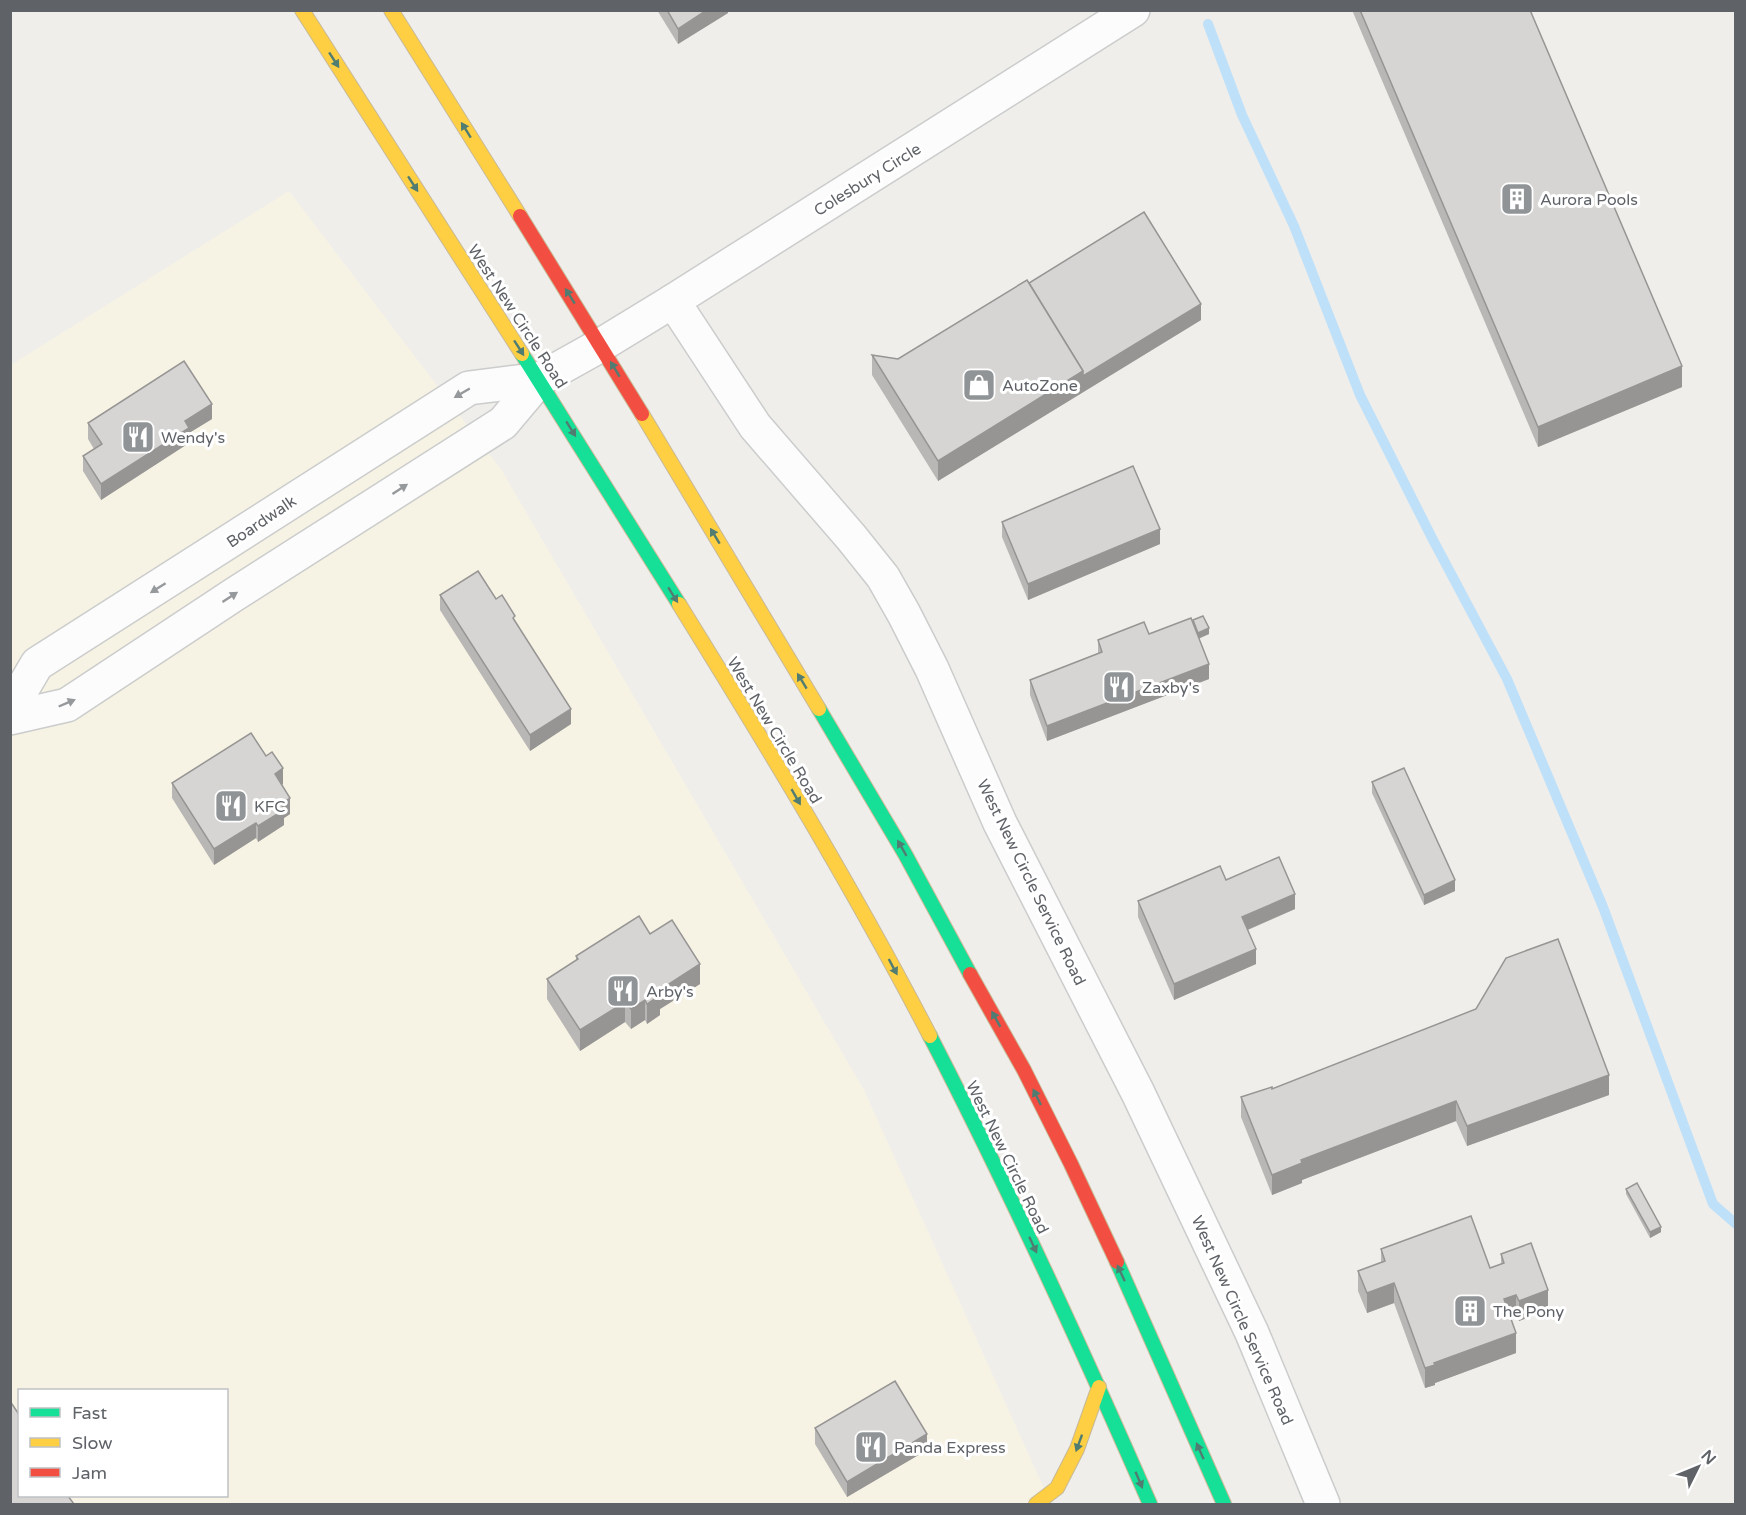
<svg xmlns="http://www.w3.org/2000/svg" width="1746" height="1515" viewBox="0 0 1746 1515" font-family="'Varela Round',sans-serif">
<style>
.commercial{fill:#f7f3e4;fill-rule:evenodd}
.lines{fill:none;stroke-linecap:round;stroke-linejoin:round}
.stream{stroke:#bfe0f9;stroke-width:10}
.street-casing{stroke:#cbcccc;stroke-width:36}
.fast-casing{stroke:#c8b996;stroke-width:16}
.slow-casing{stroke:#c8b996;stroke-width:16}
.jam-casing{stroke:#c8b996;stroke-width:16}
.street{stroke:#fdfcfc;stroke-width:33}
.fast{stroke:#16e098;stroke-width:14}
.slow{stroke:#ffcf43;stroke-width:14}
.jam{stroke:#f24e42;stroke-width:14}
.wall{fill:#b8b7b5}
.shaded-wall{fill:#969594}
.building{fill:#d6d5d3;stroke:#969594;stroke-width:1.5}
.oneway{fill:#507c72}
.oneway2{fill:#96999c}
.labels{text-anchor:middle;stroke-width:6;stroke-linejoin:round;paint-order:stroke}
.street-label{font-size:16px;fill:#5f6368;stroke:#fff}
.poi-label{font-size:16px;fill:#5f6368;stroke:#fff;text-anchor:start}
</style>
<rect width="100%" height="100%" fill="#efeeea"/>
<path class="commercial" d="M 289,191 L 502,471 L 864,1090 L 1051,1504 L 11,1504 L 11,365 ZM 20,1390 L 226,1390 L 226,1496 L 20,1496 Z"/>
<g class="lines">
<polyline class="stream" points="1208,24 1242,115 1294,226 1360,395 1432,538 1507,679 1603,907 1713,1204 1736,1224"/>
<g class="street-casing">
<g id="street">
<polyline points="673,301 755,426 851,537 883,577 904,614 932,669 1000,823 1138,1093 1252,1333 1323,1504"/>
<polyline points="10,710 37,664 469,388 540,379"/>
<polyline points="10,718 67,705 235,594 503,423 540,379 601,345 673,301 1133,10"/>
</g>
</g>
<g class="fast-casing">
<g id="fast">
<polyline points="522,354 679,604"/>
<polyline points="819,709 905,854 970,974"/>
<path d="M 930,1036 C 1009,1189 1081,1346 1150,1504"/>
<polyline points="1117,1262 1224,1504"/>
</g>
</g>
<g class="slow-casing">
<g id="slow">
<polyline points="302,10 522,354"/>
<polyline points="391,10 520,216"/>
<polyline points="642,414 819,709"/>
<path d="M 679,604 C 767,746 853,888 930,1036"/>
<polyline points="1036,1504 1057,1488 1077,1449 1099,1387"/>
</g>
</g>
<g class="jam-casing">
<g id="jam">
<polyline points="520,216 642,414"/>
<polyline points="970,974 1024,1070 1071,1164 1117,1262"/>
</g>
</g>
<use href="#street" class="street"/>
<use href="#fast" class="fast"/>
<use href="#slow" class="slow"/>
<use href="#jam" class="jam"/>
</g>
<g class="wall">
<polygon points="657,10 728,10 728,13 678,44"/>
<polygon points="1352,10 1530,10 1682,387 1538,447"/>
<polygon points="1029,283 1201,320 938,481 872,375 872,355 898,359"/>
<polygon points="212,419 189,433 189,443 101,500 83,471 83,456 94,449 88,439 88,423"/>
<polygon points="1002,522 1160,544 1028,600 1002,537"/>
<polygon points="440,595 496,599 515,622 571,724 530,751 440,610"/>
<polygon points="1193,620 1209,634 1199,638 1209,679 1047,741 1030,695 1030,680 1098,653 1098,640 1149,634 1193,623"/>
<polygon points="1372,782 1455,891 1424,905 1372,793"/>
<polygon points="172,783 283,784 282,785 290,814 284,818 284,825 258,842 256,838 214,865 172,798"/>
<polygon points="1226,880 1295,909 1248,930 1256,964 1174,1000 1138,917 1138,901"/>
<polygon points="650,934 700,984 660,1009 660,1015 647,1024 645,1020 631,1029 625,1022 580,1051 547,999 547,979 576,961 576,956"/>
<polygon points="1609,1095 1467,1146 1456,1121 1302,1180 1302,1183 1272,1195 1241,1117 1241,1097"/>
<polygon points="1626,1189 1661,1232 1650,1238 1626,1194"/>
<polygon points="1381,1249 1490,1268 1501,1264 1501,1254 1548,1310 1519,1321 1516,1315 1510,1317 1516,1353 1435,1383 1435,1385 1425,1388 1394,1303 1367,1313 1358,1291 1358,1271 1381,1262"/>
<polygon points="815,1428 927,1450 847,1497 815,1444"/>
</g>
<g class="shaded-wall">
<polygon points="707,10 728,10 728,13 678,44 678,29"/>
<polygon points="1201,304 1201,320 938,481 938,461 1083,371"/>
<polygon points="1682,366 1682,387 1538,447 1538,427"/>
<polygon points="212,404 212,419 189,433 189,443 101,500 101,484 185,421"/>
<polygon points="1160,529 1160,544 1028,600 1028,584"/>
<polygon points="1209,628 1209,634 1198,639 1198,633"/>
<polygon points="1209,664 1209,679 1047,741 1047,726"/>
<polygon points="571,709 571,724 530,751 530,735"/>
<polygon points="283,768 283,784 275,789 275,774"/>
<polygon points="290,798 290,814 284,818 284,825 258,842 258,826 281,804"/>
<polygon points="256,823 256,838 214,865 214,849"/>
<polygon points="1455,880 1455,891 1424,905 1424,895"/>
<polygon points="1295,894 1295,909 1242,932 1242,917"/>
<polygon points="1256,949 1256,964 1174,1000 1174,984"/>
<polygon points="700,964 700,984 660,1009 660,1015 647,1024 647,1004 658,991"/>
<polygon points="645,1000 645,1020 631,1029 631,1009"/>
<polygon points="625,1002 625,1022 580,1051 580,1030"/>
<polygon points="1609,1075 1609,1095 1467,1146 1467,1126"/>
<polygon points="1456,1101 1456,1121 1302,1180 1302,1183 1272,1195 1272,1175 1301,1160"/>
<polygon points="1661,1227 1661,1232 1650,1238 1650,1232"/>
<polygon points="1394,1283 1394,1303 1367,1313 1367,1293"/>
<polygon points="1548,1290 1548,1310 1519,1321 1519,1301"/>
<polygon points="1516,1295 1516,1315 1504,1319 1504,1299"/>
<polygon points="1516,1333 1516,1353 1435,1383 1435,1385 1425,1388 1425,1368 1434,1363"/>
<polygon points="927,1434 927,1450 847,1497 847,1482"/>
</g>
<g class="building">
<polygon points="667,10 707,10 678,29"/>
<polygon points="1360,10 1530,10 1682,366 1538,427"/>
<polygon points="1144,212 1201,304 1083,376 1083,371 1029,283"/>
<polygon points="1027,280 1083,371 938,461 872,355 898,359"/>
<polygon points="184,361 212,404 185,421 189,428 101,484 83,456 102,444 88,423"/>
<polygon points="1133,466 1160,529 1028,584 1002,522"/>
<polygon points="478,571 496,599 502,595 515,616 513,618 571,709 530,735 440,595"/>
<polygon points="1203,616 1209,628 1198,633 1193,620"/>
<polygon points="1191,618 1209,664 1047,726 1030,680 1102,652 1098,640 1144,622 1149,634"/>
<polygon points="251,733 266,756 272,752 283,768 275,774 290,798 281,804 284,810 258,826 256,823 214,849 172,783"/>
<polygon points="1404,768 1455,880 1424,895 1372,782"/>
<polygon points="1279,857 1295,894 1242,917 1256,949 1174,984 1138,901 1220,866 1226,880"/>
<polygon points="639,916 650,934 672,920 700,964 658,991 660,995 647,1004 645,1000 631,1009 625,1002 580,1030 547,979 578,959 576,956"/>
<polygon points="1558,939 1609,1075 1467,1126 1456,1101 1301,1160 1302,1163 1272,1175 1241,1097 1272,1087 1272,1089 1476,1009 1506,958"/>
<polygon points="1637,1183 1661,1227 1650,1232 1626,1189"/>
<polygon points="1471,1216 1490,1268 1504,1263 1501,1254 1531,1243 1548,1290 1519,1301 1516,1295 1504,1299 1516,1333 1434,1363 1435,1365 1425,1368 1394,1283 1367,1293 1358,1271 1385,1261 1381,1249"/>
<polygon points="895,1381 927,1434 847,1482 815,1428"/>
<polygon points="10,1401 20,1416 20,1496 68,1496 74,1504 10,1504"/>
</g>
<defs><path id="oneway-solid" d="M-6-.8H1V-3.2L6.5 0L1 3.2V.8H-6Z" transform="scale(1.5)"/></defs>
<g class="oneway">
<use href="#oneway-solid" transform="translate(334 60) rotate(57)"/>
<use href="#oneway-solid" transform="translate(466 130) rotate(-122)"/>
<use href="#oneway-solid" transform="translate(413 184) rotate(57)"/>
<use href="#oneway-solid" transform="translate(570 296) rotate(-122)"/>
<use href="#oneway-solid" transform="translate(519 348) rotate(57)"/>
<use href="#oneway-solid" transform="translate(615 369) rotate(-121)"/>
<use href="#oneway-solid" transform="translate(571 429) rotate(58)"/>
<use href="#oneway-solid" transform="translate(715 536) rotate(-121)"/>
<use href="#oneway-solid" transform="translate(673 595) rotate(58)"/>
<use href="#oneway-solid" transform="translate(802 681) rotate(-121)"/>
<use href="#oneway-solid" transform="translate(796 797) rotate(60)"/>
<use href="#oneway-solid" transform="translate(902 848) rotate(-120)"/>
<use href="#oneway-solid" transform="translate(893 967) rotate(62)"/>
<use href="#oneway-solid" transform="translate(996 1019) rotate(-119)"/>
<use href="#oneway-solid" transform="translate(1037 1097) rotate(-116)"/>
<use href="#oneway-solid" transform="translate(1033 1245) rotate(65)"/>
<use href="#oneway-solid" transform="translate(1121 1273) rotate(-115)"/>
<use href="#oneway-solid" transform="translate(1079 1443) rotate(110)"/>
<use href="#oneway-solid" transform="translate(1200 1451) rotate(-114)"/>
<use href="#oneway-solid" transform="translate(1139 1480) rotate(67)"/>
</g>
<g class="oneway2">
<use href="#oneway-solid" transform="translate(462 393) rotate(150)"/>
<use href="#oneway-solid" transform="translate(400 489) rotate(-33)"/>
<use href="#oneway-solid" transform="translate(158 588) rotate(148)"/>
<use href="#oneway-solid" transform="translate(230 597) rotate(-33)"/>
<use href="#oneway-solid" transform="translate(67 703) rotate(-23)"/>
</g>
<defs>
<g id="building-square" transform="scale(1.725)"><rect x="-9" y="-9" width="18" height="18" rx="4" fill="#919496" stroke="#fff"/><path d="M-4-6H4V6H1V3H-1V6H-4ZM-2.5-4.3h1.7v1.8h-1.7ZM.8-4.3h1.7v1.8H.8ZM-2.5-1h1.7V.8h-1.7ZM.8-1h1.7V.8H.8Z" fill="#fff"/></g>
<g id="shop-square" transform="scale(1.725)"><rect x="-9" y="-9" width="18" height="18" rx="4" fill="#919496" stroke="#fff"/><path d="M-5-2.5h2.3a2.7 3.5 0 0 1 5.4 0H5L5.5 6h-11ZM-1.5-2.5h3a1.5 2.3 0 0 0-3 0Z" fill="#fff"/></g>
<g id="restaurant-square" transform="scale(1.725)"><rect x="-9" y="-9" width="18" height="18" rx="4" fill="#919496" stroke="#fff"/><path d="M-5-6h1v4h1v-4h1v4h1v-4h1v5L-1.5 .5V6h-2V.5L-5-1ZM5-6V6H3V1.5H1.5Q1.5-4 5-6Z" fill="#fff"/></g>
</defs>
<g fill-rule="evenodd">
<use href="#building-square" x="1517" y="199"/>
<use href="#shop-square" x="979" y="385"/>
<use href="#restaurant-square" x="138" y="437"/>
<use href="#restaurant-square" x="1119" y="687"/>
<use href="#restaurant-square" x="231" y="806"/>
<use href="#restaurant-square" x="623" y="991"/>
<use href="#building-square" x="1470" y="1311"/>
<use href="#restaurant-square" x="871" y="1447"/>
</g>
<g class="labels">
<g class="street-label">
<text transform="translate(867 179) rotate(-32)" y="6">Colesbury Circle</text>
<text transform="translate(518 316) rotate(57)" y="6">West New Circle Road</text>
<text transform="translate(261 521) rotate(-34)" y="6">Boardwalk</text>
<text transform="translate(775 730) rotate(59)" y="6">West New Circle Road</text>
<text transform="translate(1032 882) rotate(64)" y="6">West New Circle Service Road</text>
<text transform="translate(1008 1157) rotate(64)" y="6">West New Circle Road</text>
<text transform="translate(1243 1320) rotate(66)" y="6">West New Circle Service Road</text>
</g>
<g class="poi-label">
<text x="1540" y="205">Aurora Pools</text>
<text x="1002" y="391">AutoZone</text>
<text x="161" y="443">Wendy's</text>
<text x="1142" y="693">Zaxby's</text>
<text x="254" y="812">KFC</text>
<text x="646" y="997">Arby's</text>
<text x="1493" y="1317">The Pony</text>
<text x="894" y="1453">Panda Express</text>
</g>
</g>
<rect width="1746" height="1515" fill="none" stroke="#5f6368" stroke-width="24"/>
<rect x="18" y="1389" width="210" height="108" fill="#ffffff" stroke="#bfc1c3" stroke-width="1.5"/>
<rect x="30" y="1408" width="30" height="9" fill="#16e098" stroke="#bfc1c3" stroke-width="1.5"/>
<text x="72" y="1419" font-size="18" fill="#5f6368">Fast</text>
<rect x="30" y="1438" width="30" height="9" fill="#ffcf43" stroke="#bfc1c3" stroke-width="1.5"/>
<text x="72" y="1449" font-size="18" fill="#5f6368">Slow</text>
<rect x="30" y="1468" width="30" height="9" fill="#f24e42" stroke="#bfc1c3" stroke-width="1.5"/>
<text x="72" y="1479" font-size="18" fill="#5f6368">Jam</text>
<g transform="translate(1698 1467) rotate(47)" stroke="#ffffff" stroke-width="4.5" paint-order="stroke">
<path d="M0-4.5L10 22L0 15L-10 22Z" fill="#5f6368"/>
<text y="-9" font-size="16" font-weight="bold" text-anchor="middle" fill="#5f6368">N</text>
</g>
</svg>
